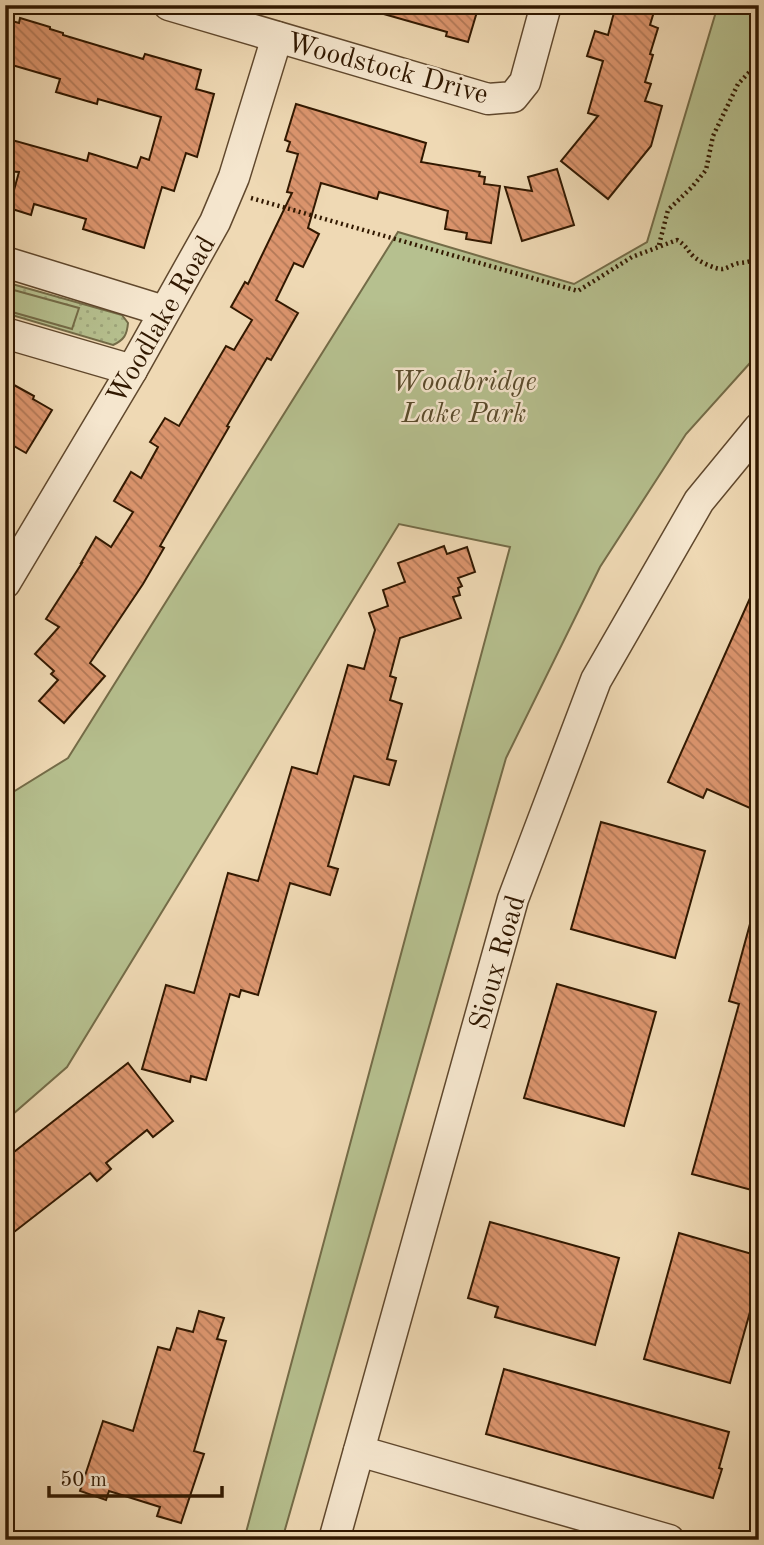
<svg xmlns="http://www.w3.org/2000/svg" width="764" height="1545" viewBox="0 0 764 1545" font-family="'Old Standard TT',serif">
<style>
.grass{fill:url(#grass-dots);stroke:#746c48;stroke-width:2}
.green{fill:#b6c08f;stroke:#746c48;stroke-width:2}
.building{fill:url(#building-back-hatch);stroke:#311800;stroke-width:2}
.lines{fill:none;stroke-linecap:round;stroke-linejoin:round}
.minor-casing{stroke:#60482d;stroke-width:33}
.path{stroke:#311800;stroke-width:4.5;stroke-dasharray:2 3.5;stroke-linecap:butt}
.minor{stroke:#f5e6ce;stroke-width:30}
.labels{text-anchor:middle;stroke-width:5;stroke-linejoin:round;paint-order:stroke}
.street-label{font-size:28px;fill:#311800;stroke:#f5e6ce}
.park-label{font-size:28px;font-style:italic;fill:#594a2b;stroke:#f5e6ce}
</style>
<defs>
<pattern id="grass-dots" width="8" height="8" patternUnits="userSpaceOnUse" patternTransform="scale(1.75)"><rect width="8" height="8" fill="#b6c08f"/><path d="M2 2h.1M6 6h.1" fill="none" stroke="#9da47a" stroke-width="1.8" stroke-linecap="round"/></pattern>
<pattern id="building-back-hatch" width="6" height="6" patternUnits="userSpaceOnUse" patternTransform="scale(1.75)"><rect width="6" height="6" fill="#dc956e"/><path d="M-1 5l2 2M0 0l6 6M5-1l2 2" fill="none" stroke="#b37958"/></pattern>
</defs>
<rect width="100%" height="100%" fill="#efd9b4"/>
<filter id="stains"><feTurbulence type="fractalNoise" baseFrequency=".00286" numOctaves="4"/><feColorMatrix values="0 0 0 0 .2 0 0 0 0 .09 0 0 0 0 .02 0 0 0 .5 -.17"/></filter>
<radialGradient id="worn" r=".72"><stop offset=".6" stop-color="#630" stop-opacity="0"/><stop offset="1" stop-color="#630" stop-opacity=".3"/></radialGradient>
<path class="grass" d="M 5,282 L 122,315 L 128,323 C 127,335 124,340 113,345 L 5,313 Z"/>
<g class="green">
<polygon points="718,5 759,5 759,353 686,434 600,567 506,758 282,1540 244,1540 510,547 399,524 67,1067 5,1121 5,797 68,758 398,232 574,284 647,242"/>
<polygon points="10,289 79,308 72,329 5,310"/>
</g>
<g class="building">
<polygon points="373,5 479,5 468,42 446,36 447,32 373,11"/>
<polygon points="616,5 656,5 650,25 658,28 650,54 653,55 645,82 651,84 645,101 662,106 651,146 608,199 561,161 598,116 588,113 603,61 587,56 595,31 608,35"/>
<polygon points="20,18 50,27 50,29 63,33 63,35 143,59 145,54 201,70 196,89 214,94 197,157 186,153 174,191 162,187 144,248 83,229 86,219 34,204 31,215 9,208 19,172 5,171 5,138 87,161 89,153 137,168 141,157 149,160 161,117 98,99 97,104 56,92 60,79 5,63 5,19 19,23"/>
<polygon points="296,104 426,143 421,162 480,172 479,176 485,177 484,184 500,186 491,243 466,239 467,233 445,229 448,211 379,192 377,199 321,183 308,228 319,234 303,267 294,263 276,300 298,313 271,360 267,358 227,426 229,427 160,546 164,548 143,584 90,663 105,676 64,723 39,701 58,680 51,674 54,671 35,654 59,627 46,619 82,563 81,563 96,537 111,547 133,512 114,501 131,472 141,478 158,447 150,442 165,418 179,426 226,346 234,350 252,320 231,307 245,282 248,284 292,193 287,192 298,154 287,151 290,142 285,140"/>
<polygon points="557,169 574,225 522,241 505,187 532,191 528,177"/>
<polygon points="14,385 34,396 33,399 52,410 26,453 5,441 5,400"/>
<polygon points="444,546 447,554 467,547 475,572 458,578 462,586 458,588 460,595 453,597 461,618 400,638 390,676 396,678 390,700 402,704 387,759 396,761 389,785 354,776 328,866 338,869 330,895 290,883 258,995 241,990 239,997 230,994 206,1080 191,1076 190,1082 142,1069 166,985 194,993 228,873 258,881 292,767 317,774 348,665 364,669 375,630 369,613 388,606 383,590 405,582 398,563"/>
<polygon points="759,578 759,812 707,789 703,798 668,782"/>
<polygon points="601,822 705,851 675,958 571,929"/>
<polygon points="753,913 759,914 759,1192 692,1174 739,1004 729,1001"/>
<polygon points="557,984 656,1012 624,1126 524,1098"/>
<polygon points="128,1063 173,1121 153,1137 147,1130 106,1163 111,1169 97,1181 90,1173 5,1239 5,1159"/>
<polygon points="490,1222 619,1258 595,1345 495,1317 498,1307 468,1298"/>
<polygon points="679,1233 759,1256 759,1280 730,1383 644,1359"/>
<polygon points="199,1311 224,1318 217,1339 226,1341 194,1451 204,1454 181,1523 157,1516 160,1507 109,1491 106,1500 80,1491 103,1421 133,1431 158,1347 170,1350 177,1328 193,1332"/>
<polygon points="504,1369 729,1432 719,1468 722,1469 713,1498 486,1434"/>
</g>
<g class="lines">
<g class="minor-casing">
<g id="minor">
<polyline points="169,5 488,99 513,97 525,82 546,5"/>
<polyline points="5,262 164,311"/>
<polyline points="5,333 132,370"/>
<polyline points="5,583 132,370 215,222 234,177 277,37"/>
<polyline points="359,1451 669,1540"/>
<polyline points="334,1540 513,899 596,680 699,501 759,428"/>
</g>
</g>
<g class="path">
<path d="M 251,198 L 578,291 L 632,257 L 677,240 C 687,246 686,249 693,256 C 698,261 716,270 723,269 C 728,268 733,264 739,263 C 748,262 752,262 759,255"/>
<polyline points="659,245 668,210 692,187 706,170 713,136 738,84 754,67 759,66"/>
</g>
<use href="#minor" class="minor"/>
</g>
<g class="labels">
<g class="street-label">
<text transform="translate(388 67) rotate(15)" y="10">Woodstock Drive</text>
<text transform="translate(160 319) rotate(-60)" y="10">Woodlake Road</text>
<text transform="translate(496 962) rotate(-74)" y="10">Sioux Road</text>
</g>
<g class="park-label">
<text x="464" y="390">Woodbridge<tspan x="464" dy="32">Lake Park</tspan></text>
</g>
</g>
<rect width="764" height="1545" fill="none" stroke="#efd9b4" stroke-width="28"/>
<rect x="7" y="7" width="750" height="1531" fill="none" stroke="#311800" stroke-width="3.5"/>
<rect x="14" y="14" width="736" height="1517" fill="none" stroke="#311800" stroke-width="2"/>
<path d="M49 1486v10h173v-10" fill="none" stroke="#311800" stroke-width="3.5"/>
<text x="60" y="1486" font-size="21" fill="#311800" stroke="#f5e6ce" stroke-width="5" paint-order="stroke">50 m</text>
<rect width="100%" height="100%" filter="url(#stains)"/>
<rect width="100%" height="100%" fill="url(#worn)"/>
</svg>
